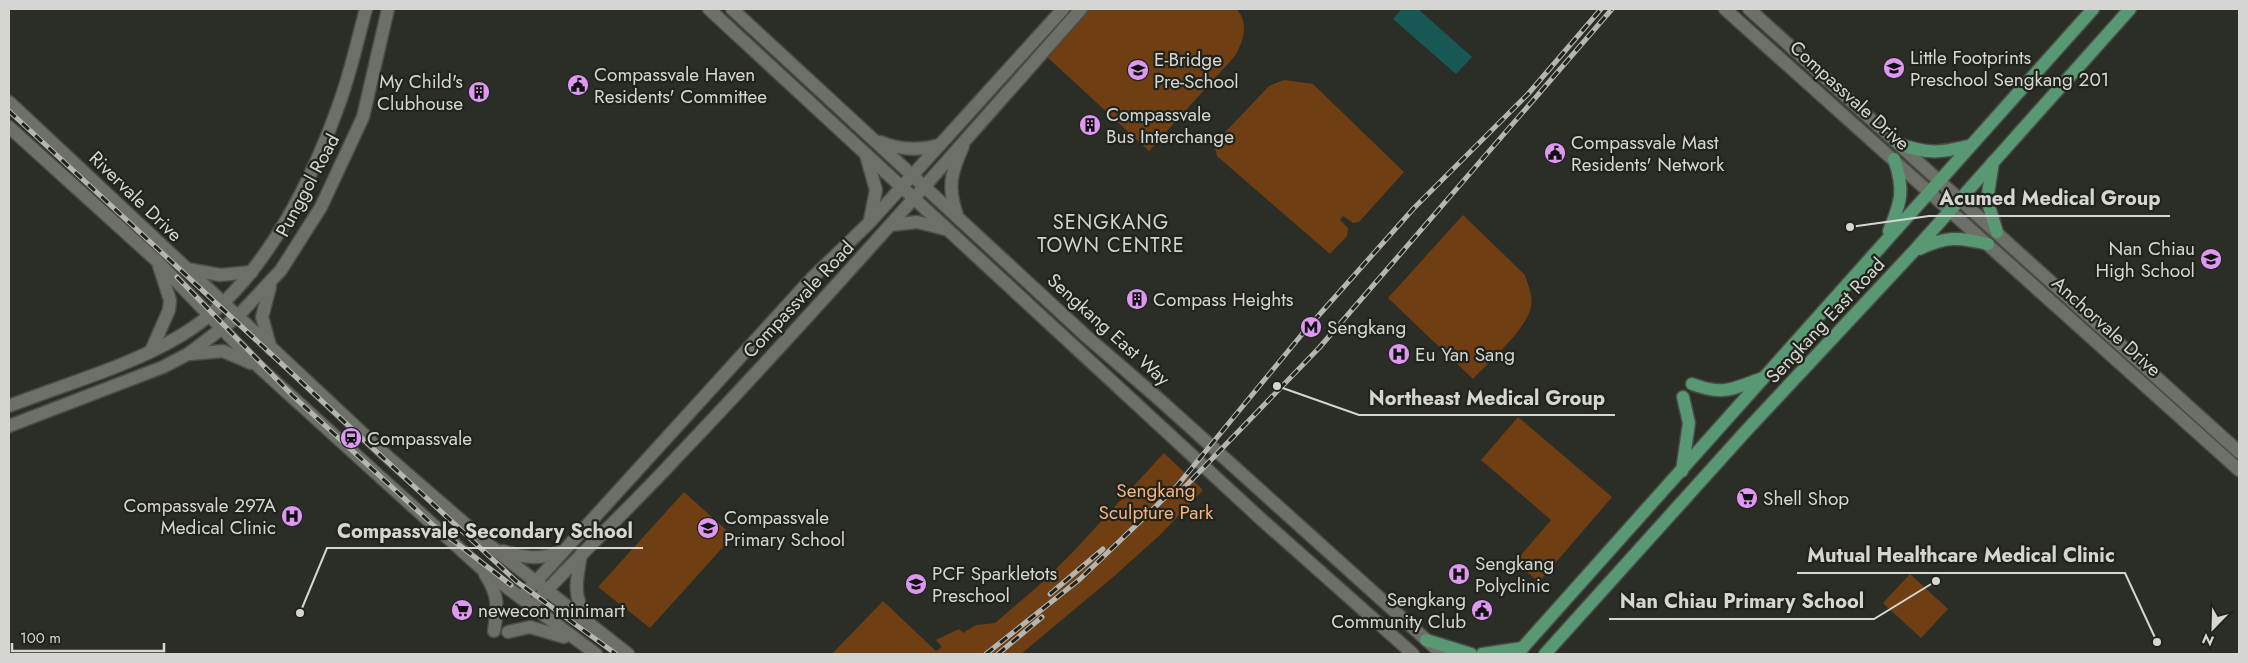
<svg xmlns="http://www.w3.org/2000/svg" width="2248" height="663" viewBox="0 0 2248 663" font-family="Jost,sans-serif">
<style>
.green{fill:#6f3e12}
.water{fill:#185854}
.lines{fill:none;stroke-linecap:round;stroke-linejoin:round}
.secondary-casing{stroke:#4a4c46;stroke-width:15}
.primary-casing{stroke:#4a4c46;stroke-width:15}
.secondary{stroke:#6d7068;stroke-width:12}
.primary{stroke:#589973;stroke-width:12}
.rail-casing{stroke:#b5b6b2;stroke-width:5}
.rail{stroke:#21241d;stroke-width:3;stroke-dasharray:9;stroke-linecap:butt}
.labels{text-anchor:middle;stroke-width:4.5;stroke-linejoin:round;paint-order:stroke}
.poi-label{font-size:19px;fill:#d5d6d2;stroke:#21241d;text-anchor:start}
.street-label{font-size:19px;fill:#d5d6d2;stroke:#21241d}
.park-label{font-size:19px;fill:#f8b27c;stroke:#21241d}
.neighbourhood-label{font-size:20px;letter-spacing:1px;fill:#d0d3ca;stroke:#21241d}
.leader{fill:none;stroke:#d5d6d2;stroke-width:2}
.callout-dot{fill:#d5d6d2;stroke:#21241d;stroke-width:2}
.callout-label{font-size:20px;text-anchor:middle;font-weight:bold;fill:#d5d6d2;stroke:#21241d;stroke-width:4.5;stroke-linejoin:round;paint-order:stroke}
</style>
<rect width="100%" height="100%" fill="#2b2e27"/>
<g class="green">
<path d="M 1088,9 L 1236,9 C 1250,22 1243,42 1235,56 L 1149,151 L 1045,55 Z"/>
<polygon points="1284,80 1313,84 1404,172 1359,222 1353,223 1343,216 1340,220 1348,228 1347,236 1330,254 1217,156 1214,144 1269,86"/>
<path d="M 1463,215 L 1525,275 C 1528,285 1533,296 1531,306 C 1528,328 1489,362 1473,379 L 1388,298 Z"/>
<polygon points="1518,417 1612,497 1539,582 1515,562 1551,520 1481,460"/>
<polygon points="1164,453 1203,490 1160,535 1112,578 1021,654 832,654 883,601 936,651 942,647 936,640 959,629 963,633 976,625 995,623 1036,588 1072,553"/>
<polygon points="684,492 733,536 650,628 598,587"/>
<polygon points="1910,574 1948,609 1921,638 1883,603"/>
</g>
<polygon class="water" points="1402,9 1418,9 1472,57 1456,74 1393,19"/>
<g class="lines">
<g class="secondary-casing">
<g id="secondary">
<polyline points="709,9 1262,520 1413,654"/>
<polyline points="732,9 1086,336 1160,400 1442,654"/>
<polyline points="1725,9 2239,470"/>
<polyline points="1749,9 2239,452"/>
<polyline points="9,102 389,458 493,548 628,654"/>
<polyline points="9,127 157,261 259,367 388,484 481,568 596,654"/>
<path d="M 880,142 C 900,150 919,151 940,145"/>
<polyline points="866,155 876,190 870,220"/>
<path d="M 957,215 C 947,187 951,173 963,146"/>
<polyline points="891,225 917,222 945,229"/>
<polyline points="187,269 220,275 252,272"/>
<polyline points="270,287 262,317 271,349"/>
<polyline points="151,351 169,310 170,300 159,266"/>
<polyline points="191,354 223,351 251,363"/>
<path d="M 9,406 C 65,384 128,367 180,336 C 258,290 308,190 338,107 C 350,75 357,42 366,9"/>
<polyline points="9,426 163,367 188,354 237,317 281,270 321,207 363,117 388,9"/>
<path d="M 503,551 C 524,558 539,560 560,552"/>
<path d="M 581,554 C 576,584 573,590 585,619"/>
<path d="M 485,574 C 499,596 498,606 494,631"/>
<polyline points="521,598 812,278 870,222 1063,9"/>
<path d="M 532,606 C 579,555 630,508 677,457 C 816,311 948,160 1081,9"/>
<polyline points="508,632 530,627 564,637"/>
</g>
</g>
<g class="primary-casing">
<g id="primary">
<path d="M 1899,144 C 1927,154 1940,153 1968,146"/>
<polyline points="1993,162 1987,200 1997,232"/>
<path d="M 1889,231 C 1901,202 1905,190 1894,159"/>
<path d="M 1919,249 C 1946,236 1959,237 1988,244"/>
<path d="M 1692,384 C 1724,396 1732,389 1763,378"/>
<polyline points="1682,471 1689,423 1683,397"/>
<polyline points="1426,640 1471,654"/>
<polyline points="1482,654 1523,648"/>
<polyline points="1517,654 2093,9"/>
<polyline points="1545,654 1745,432 1914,251 2130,9"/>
</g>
</g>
<use href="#secondary" class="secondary"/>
<use href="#primary" class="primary"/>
<g class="rail-casing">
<g id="rail">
<polyline points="9,111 516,581 616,654"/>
<polyline points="177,277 293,396 433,525 511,585"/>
<polyline points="1179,493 1319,348 1612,9"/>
<polyline points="1050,594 1103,549"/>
<polyline points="986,654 1080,579 1177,486 1303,333 1414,208 1528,94 1601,9"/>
<polyline points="998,654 1042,617"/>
</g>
</g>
<use href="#rail" class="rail"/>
</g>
<defs>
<g id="school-disc" transform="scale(1.125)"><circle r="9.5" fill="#de98f2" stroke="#21241d"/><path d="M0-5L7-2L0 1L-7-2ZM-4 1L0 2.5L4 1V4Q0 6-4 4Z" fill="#111"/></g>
<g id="civic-disc" transform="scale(1.125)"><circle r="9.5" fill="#de98f2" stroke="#21241d"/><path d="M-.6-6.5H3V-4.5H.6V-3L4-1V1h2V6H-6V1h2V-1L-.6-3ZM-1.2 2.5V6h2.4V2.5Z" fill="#111"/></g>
<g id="building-disc" transform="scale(1.125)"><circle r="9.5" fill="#de98f2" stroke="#21241d"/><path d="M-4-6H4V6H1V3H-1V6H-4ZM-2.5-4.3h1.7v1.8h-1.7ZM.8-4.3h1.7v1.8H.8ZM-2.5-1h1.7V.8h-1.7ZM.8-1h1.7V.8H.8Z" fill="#111"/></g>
<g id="metro-disc" transform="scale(1.125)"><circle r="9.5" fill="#de98f2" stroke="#21241d"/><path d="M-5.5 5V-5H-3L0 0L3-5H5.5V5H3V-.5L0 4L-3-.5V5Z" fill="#111"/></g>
<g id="hospital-disc" transform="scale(1.125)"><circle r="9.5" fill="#de98f2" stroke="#21241d"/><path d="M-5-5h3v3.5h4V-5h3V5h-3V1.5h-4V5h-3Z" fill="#111"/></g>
<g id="station-disc" transform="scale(1.125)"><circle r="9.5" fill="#de98f2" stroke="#21241d"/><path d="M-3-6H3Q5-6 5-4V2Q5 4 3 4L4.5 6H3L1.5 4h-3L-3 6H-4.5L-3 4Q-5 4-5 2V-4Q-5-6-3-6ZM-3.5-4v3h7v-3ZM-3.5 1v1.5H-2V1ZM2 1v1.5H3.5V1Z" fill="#111"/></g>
<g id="supermarket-disc" transform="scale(1.125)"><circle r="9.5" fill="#de98f2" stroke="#21241d"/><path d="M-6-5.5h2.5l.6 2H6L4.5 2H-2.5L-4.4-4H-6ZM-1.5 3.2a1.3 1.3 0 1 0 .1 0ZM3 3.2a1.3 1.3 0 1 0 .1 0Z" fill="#111"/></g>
</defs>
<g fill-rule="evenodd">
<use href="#school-disc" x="1894" y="68"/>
<use href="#school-disc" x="1138" y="70"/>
<use href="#civic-disc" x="578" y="85"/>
<use href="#building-disc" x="479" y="92"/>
<use href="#building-disc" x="1090" y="125"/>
<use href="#civic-disc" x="1555" y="153"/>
<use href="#school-disc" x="2211" y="259"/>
<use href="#building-disc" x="1137" y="299"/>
<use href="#metro-disc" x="1311" y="327"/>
<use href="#hospital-disc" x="1399" y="354"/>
<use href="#station-disc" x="351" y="438"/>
<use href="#supermarket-disc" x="1747" y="498"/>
<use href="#hospital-disc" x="292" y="516"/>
<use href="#school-disc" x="708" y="528"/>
<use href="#hospital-disc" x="1459" y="574"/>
<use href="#school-disc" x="916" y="584"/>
<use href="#supermarket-disc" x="462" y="610"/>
<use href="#civic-disc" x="1482" y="610"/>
</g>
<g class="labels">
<g class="poi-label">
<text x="1910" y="64">Little Footprints<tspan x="1910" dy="22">Preschool Sengkang 201</tspan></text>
<text x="1154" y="66">E-Bridge<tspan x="1154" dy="22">Pre-School</tspan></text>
<text x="594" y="81">Compassvale Haven<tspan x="594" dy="22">Residents' Committee</tspan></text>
<text x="463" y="88" text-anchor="end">My Child's<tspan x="463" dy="22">Clubhouse</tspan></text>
<text x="1106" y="121">Compassvale<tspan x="1106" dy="22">Bus Interchange</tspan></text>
<text x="1571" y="149">Compassvale Mast<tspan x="1571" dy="22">Residents' Network</tspan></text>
<text x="2195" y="255" text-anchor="end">Nan Chiau<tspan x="2195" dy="22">High School</tspan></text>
<text x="1153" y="306">Compass Heights</text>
<text x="1327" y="334">Sengkang</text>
<text x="1415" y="361">Eu Yan Sang</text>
<text x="367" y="445">Compassvale</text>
<text x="1763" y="505">Shell Shop</text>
<text x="276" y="512" text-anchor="end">Compassvale 297A<tspan x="276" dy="22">Medical Clinic</tspan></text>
<text x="724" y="524">Compassvale<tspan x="724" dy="22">Primary School</tspan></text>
<text x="1475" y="570">Sengkang<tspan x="1475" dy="22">Polyclinic</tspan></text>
<text x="932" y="580">PCF Sparkletots<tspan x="932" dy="22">Preschool</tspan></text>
<text x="1466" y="606" text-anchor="end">Sengkang<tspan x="1466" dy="22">Community Club</tspan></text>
<text x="478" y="617">newecon minimart</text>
</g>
<g class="street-label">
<text transform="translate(1850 95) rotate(42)" y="7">Compassvale Drive</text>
<text transform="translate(307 185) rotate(-62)" y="7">Punggol Road</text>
<text transform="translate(136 196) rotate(44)" y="7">Rivervale Drive</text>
<text transform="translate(798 299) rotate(-47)" y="7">Compassvale Road</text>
<text transform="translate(1825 320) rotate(-47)" y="7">Sengkang East Road</text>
<text transform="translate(2107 326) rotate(42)" y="7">Anchorvale Drive</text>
<text transform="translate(1109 329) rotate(42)" y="7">Sengkang East Way</text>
</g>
<g class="park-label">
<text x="1156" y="497">Sengkang<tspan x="1156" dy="22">Sculpture Park</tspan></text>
</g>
<g class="neighbourhood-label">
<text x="1111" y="229">SENGKANG<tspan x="1111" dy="23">TOWN CENTRE</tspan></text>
</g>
</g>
<path class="leader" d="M1850 227L1929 216H2170M1277 386L1359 415H1615M300 613L327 548H643M2157 642L2125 573H1797M1936 581L1874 619H1609"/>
<g class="callout-dot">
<circle cx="1850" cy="227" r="5"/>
<circle cx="1277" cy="386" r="5"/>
<circle cx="300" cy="613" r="5"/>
<circle cx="2157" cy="642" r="5"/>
<circle cx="1936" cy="581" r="5"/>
</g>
<g class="callout-label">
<text x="2050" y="205">Acumed Medical Group</text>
<text x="1487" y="405">Northeast Medical Group</text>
<text x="485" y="538">Compassvale Secondary School</text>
<text x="1961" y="562">Mutual Healthcare Medical Clinic</text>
<text x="1742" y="608">Nan Chiau Primary School</text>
</g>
<rect width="2248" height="663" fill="none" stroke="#d5d6d2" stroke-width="20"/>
<g transform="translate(2213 628) rotate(203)" stroke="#21241d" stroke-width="4" paint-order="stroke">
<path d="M0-4L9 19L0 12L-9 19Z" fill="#d5d6d2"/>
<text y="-8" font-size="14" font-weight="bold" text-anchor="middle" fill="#d5d6d2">N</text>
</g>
<path d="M12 643v8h152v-8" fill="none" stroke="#d5d6d2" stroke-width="2.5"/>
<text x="20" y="643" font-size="15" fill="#d5d6d2" stroke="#21241d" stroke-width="4" paint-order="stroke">100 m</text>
</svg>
